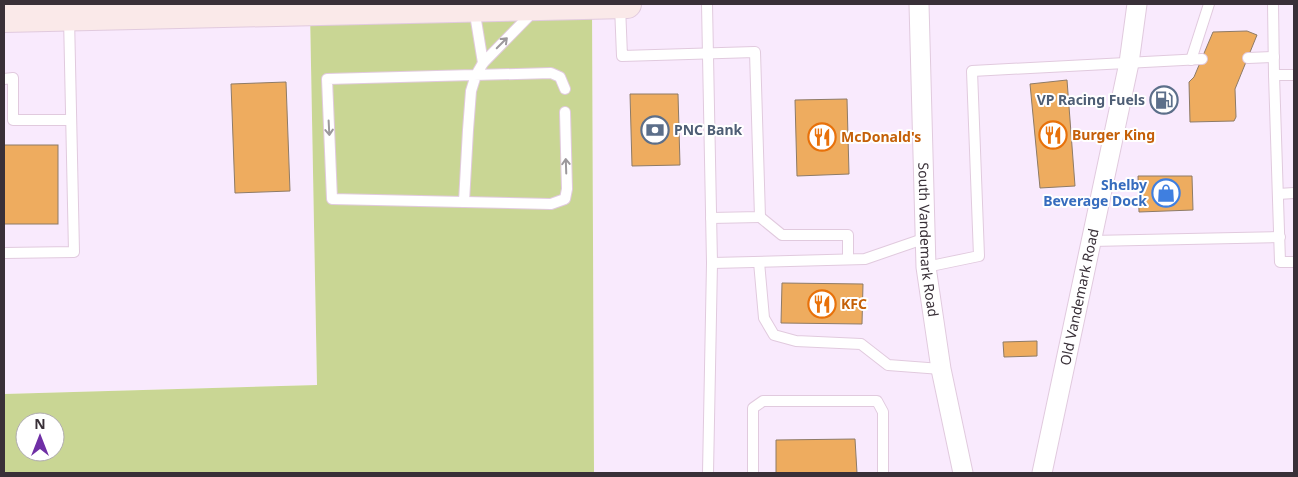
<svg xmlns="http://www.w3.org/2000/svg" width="1298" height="477" viewBox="0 0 1298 477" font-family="'Noto Sans',sans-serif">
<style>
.commercial{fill:#f9eafd}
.green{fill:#c9d694;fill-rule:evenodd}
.building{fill:#eeac5f;stroke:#8e7b67}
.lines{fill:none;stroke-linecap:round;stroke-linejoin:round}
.lane-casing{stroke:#e1cade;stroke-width:12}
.street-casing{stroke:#e1cade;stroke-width:21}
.secondary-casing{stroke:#e1cade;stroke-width:30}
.lane{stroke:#fff;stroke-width:10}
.street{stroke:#fff;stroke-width:19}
.secondary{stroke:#fae9e9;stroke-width:28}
.oneway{stroke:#9c989c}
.labels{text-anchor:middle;stroke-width:4;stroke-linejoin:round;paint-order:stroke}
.service-label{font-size:14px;font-weight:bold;fill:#4e5e75;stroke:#fff;text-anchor:end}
.food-label{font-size:14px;font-weight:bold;fill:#c56008;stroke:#fff;text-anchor:start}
.shop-label{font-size:14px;font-weight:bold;fill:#366cbe;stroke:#fff;text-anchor:end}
.street-label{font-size:14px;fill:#393038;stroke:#fff}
</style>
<rect width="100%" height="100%" fill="#fdf8fc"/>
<polygon class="commercial" points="4,4 1294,4 1294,473 594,473 592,5 310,11 317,385 4,394"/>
<path class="green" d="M 592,5 L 594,473 L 4,473 L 4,394 L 317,385 L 310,11 ZM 25,422 L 55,422 L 55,452 L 25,452 Z"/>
<g class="building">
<polygon points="1247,31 1257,35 1235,89 1236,117 1234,121 1190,122 1189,82 1194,77 1213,32"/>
<polygon points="1067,80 1075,186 1040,188 1030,84"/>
<polygon points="286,82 290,191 235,193 231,84"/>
<polygon points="1156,89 1176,93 1172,112 1152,108"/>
<polygon points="630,94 678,94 680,165 632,166"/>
<polygon points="847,99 849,174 797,176 795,100"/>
<rect x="4" y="145" width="54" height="79"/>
<polygon points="1138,176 1192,176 1193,210 1139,212"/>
<polygon points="782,283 863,284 862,324 781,323"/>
<polygon points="1037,341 1037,356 1004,357 1003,342"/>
<polygon points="855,439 857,473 776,473 776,440"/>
</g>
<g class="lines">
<g class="lane-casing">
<g id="lane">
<polyline points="707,4 712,263 708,473"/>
<polyline points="1273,4 1274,75 1294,75"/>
<polyline points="620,6 622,56 755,52 760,217 711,218"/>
<polyline points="474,8 483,63 534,11"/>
<polyline points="1248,58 1274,57"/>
<polyline points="1191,60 1209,4"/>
<polyline points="483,63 476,75 471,91 468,130 464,202 332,199 327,79 551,73 560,77 565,89"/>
<polyline points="1274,75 1280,262 1294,262"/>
<polyline points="4,79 13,78 13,120 71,120"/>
<polyline points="1278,194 1294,193"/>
<polyline points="464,202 551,204 565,199 567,189 565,112"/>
<polyline points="760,217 782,235 848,235 848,259"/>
<polyline points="1091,241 1280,237"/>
<polyline points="4,253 74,252 69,17"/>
<polyline points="759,262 764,318 774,335 796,341 861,344 888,365 941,369"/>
<polyline points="712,263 865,259 926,238"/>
<polyline points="926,267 979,256 972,71 1202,59"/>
<polyline points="753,473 753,408 763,401 877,401 883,412 883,473"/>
</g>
</g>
<g class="street-casing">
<g id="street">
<path id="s1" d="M 919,4 L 926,267 L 941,369 L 963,473"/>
<path id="s2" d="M 1042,473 L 1129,63 L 1137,4"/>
</g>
</g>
<g class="secondary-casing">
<polyline id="secondary" points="4,18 627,4"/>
</g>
<use href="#lane" class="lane"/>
<use href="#street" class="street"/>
<use href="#secondary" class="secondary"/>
</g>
<defs><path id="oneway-shaft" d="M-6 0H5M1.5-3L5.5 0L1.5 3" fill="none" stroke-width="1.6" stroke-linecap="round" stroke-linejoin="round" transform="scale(1.25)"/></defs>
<g class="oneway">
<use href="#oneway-shaft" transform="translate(502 43) rotate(-45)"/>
<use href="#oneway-shaft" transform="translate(329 128) rotate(87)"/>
<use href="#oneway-shaft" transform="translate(566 166) rotate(-92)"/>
</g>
<defs>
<g id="fuel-ring" transform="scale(1.4375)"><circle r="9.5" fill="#fff" stroke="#5c6f8a" stroke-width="1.5"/><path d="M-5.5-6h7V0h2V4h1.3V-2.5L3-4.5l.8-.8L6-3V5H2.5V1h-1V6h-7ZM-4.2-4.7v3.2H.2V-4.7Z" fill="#5c6f8a"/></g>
<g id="bank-ring" transform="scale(1.4375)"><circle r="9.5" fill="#fff" stroke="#5c6f8a" stroke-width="1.5"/><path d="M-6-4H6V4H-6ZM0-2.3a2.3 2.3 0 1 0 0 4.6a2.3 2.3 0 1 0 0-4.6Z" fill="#5c6f8a"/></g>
<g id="restaurant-ring" transform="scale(1.4375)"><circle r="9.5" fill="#fff" stroke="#e8710a" stroke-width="1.5"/><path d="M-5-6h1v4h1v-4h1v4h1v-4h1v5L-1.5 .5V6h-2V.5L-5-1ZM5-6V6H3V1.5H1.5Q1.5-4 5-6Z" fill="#e8710a"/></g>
<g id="shop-ring" transform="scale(1.4375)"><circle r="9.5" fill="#fff" stroke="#3f7fe0" stroke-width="1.5"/><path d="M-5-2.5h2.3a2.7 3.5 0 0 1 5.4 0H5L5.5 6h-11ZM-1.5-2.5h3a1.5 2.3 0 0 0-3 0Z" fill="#3f7fe0"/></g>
</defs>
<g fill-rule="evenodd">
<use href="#fuel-ring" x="1164" y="100"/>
<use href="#bank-ring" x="655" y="130"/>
<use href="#restaurant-ring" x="1053" y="135"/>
<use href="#restaurant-ring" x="822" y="137"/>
<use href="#shop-ring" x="1166" y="193"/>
<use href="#restaurant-ring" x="822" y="304"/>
</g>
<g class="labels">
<g class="service-label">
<text x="1145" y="105">VP Racing Fuels</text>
<text x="674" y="135" text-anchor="start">PNC Bank</text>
</g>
<g class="food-label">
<text x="1072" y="140">Burger King</text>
<text x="841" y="142">McDonald's</text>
<text x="841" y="309">KFC</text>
</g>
<g class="shop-label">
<text x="1147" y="190">Shelby<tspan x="1147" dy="16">Beverage Dock</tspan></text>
</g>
<g class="street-label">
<text dy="5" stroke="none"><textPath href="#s1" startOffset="236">South Vandemark Road</textPath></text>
<text dy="5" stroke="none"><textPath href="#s2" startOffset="180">Old Vandemark Road</textPath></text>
</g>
</g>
<rect width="1298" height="477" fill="none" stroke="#393038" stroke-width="10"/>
<g transform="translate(40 437)"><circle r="24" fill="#ffffff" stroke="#b0acaf"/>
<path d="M0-4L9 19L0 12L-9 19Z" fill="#6f2fa5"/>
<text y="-8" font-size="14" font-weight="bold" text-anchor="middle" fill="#393038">N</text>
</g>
</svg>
